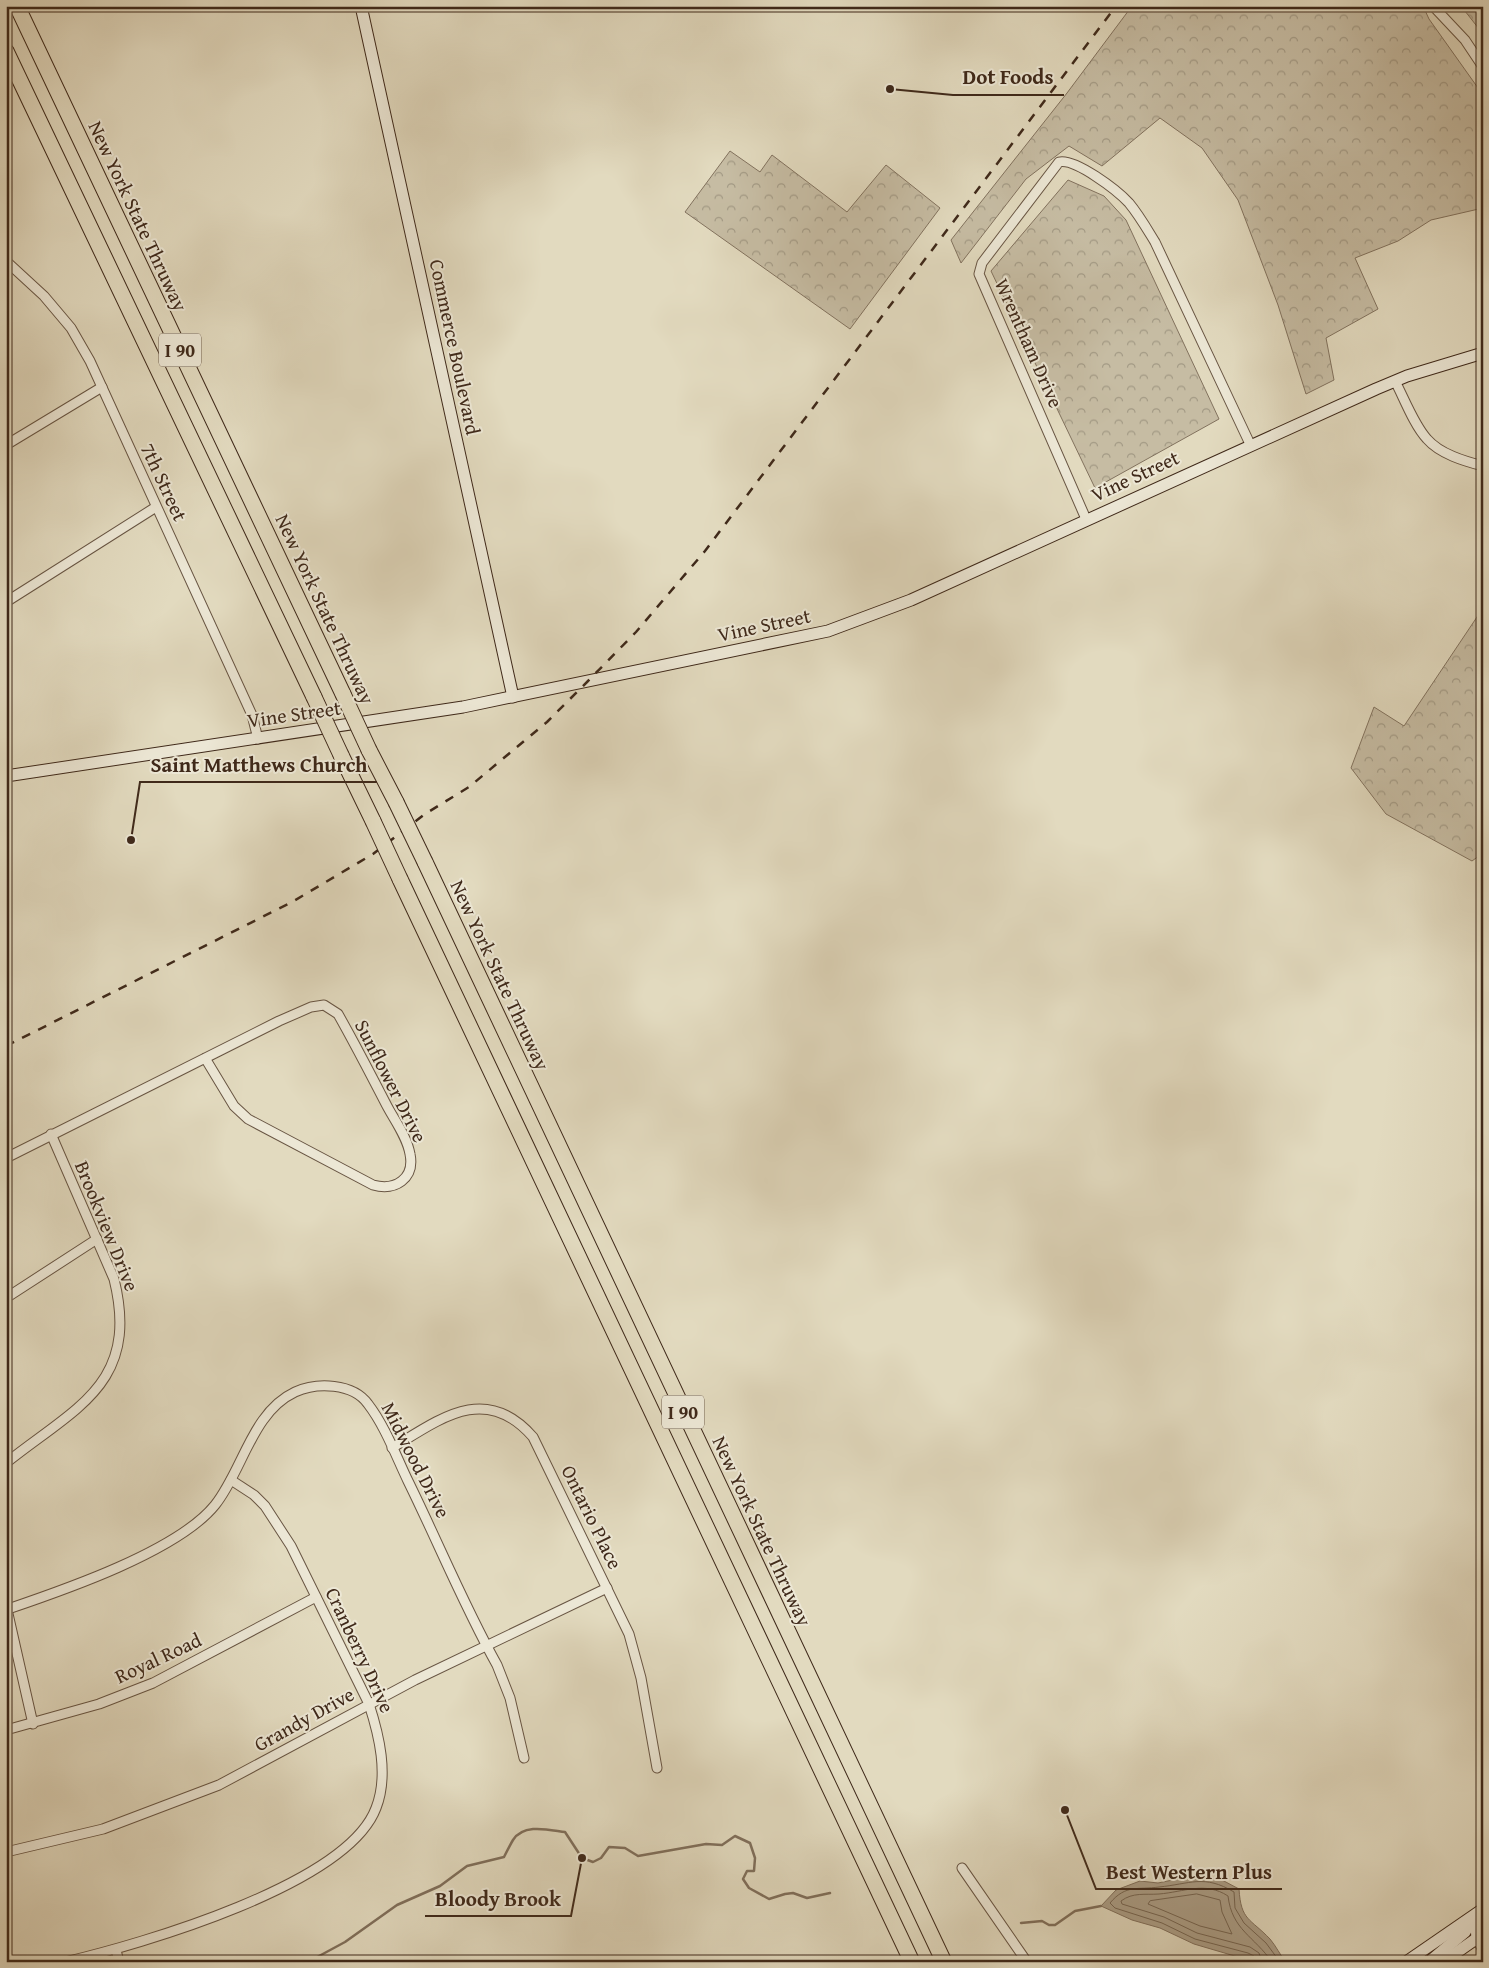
<svg xmlns="http://www.w3.org/2000/svg" width="1489" height="1968" viewBox="0 0 1489 1968" font-family="'Gentium Book Plus',serif">
<style>
.forest{fill:url(#forest-crowns);stroke:#82725e}
.water{fill:#ab9e87;stroke:#806f5b}
.lines{fill:none;stroke-linecap:round;stroke-linejoin:round}
.shore{stroke:#756450;stroke-width:1}
.stream{stroke:#806f5b;stroke-width:2.5}
.street-casing{stroke:#685543;stroke-width:11}
.secondary-casing{stroke:#3f291a;stroke-width:13}
.highway-casing{stroke:#3f291a;stroke-width:17}
.street{stroke:#ece7d5;stroke-width:9}
.secondary{stroke:#ece7d5;stroke-width:11}
.highway{stroke:#e2dabf;stroke-width:15}
.rail{stroke:#3f291a;stroke-width:2.5;stroke-dasharray:9 9;stroke-linecap:butt}
.highway-bridge-casing{stroke:#3f291a;stroke-width:17;stroke-linecap:butt}
.highway-bridge{stroke:#e2dabf;stroke-width:15}
.labels{text-anchor:middle;stroke-width:4;stroke-linejoin:round;paint-order:stroke}
.shield{fill:#ece7d5;stroke:#736252;stroke-width:1}
.shield-label{font-size:19px;font-weight:bold;fill:#3f291a}
.street-label{font-size:20px;fill:#3f291a;stroke:#ece7d5}
.leader{fill:none;stroke:#3f291a;stroke-width:2}
.callout-dot{fill:#3f291a;stroke:#ece7d5;stroke-width:2}
.callout-label{font-size:21px;text-anchor:middle;font-weight:bold;fill:#3f291a;stroke:#ece7d5;stroke-width:4;stroke-linejoin:round;paint-order:stroke}
</style>
<defs>
<pattern id="forest-crowns" width="20" height="18" patternUnits="userSpaceOnUse" patternTransform="scale(1.25)"><rect width="20" height="18" fill="#c6bca3"/><path d="M2 6a3 3 0 1 1 6 0M12 15a3 3 0 1 1 6 0" fill="none" stroke="#a29984"/></pattern>
</defs>
<rect width="100%" height="100%" fill="#e2dabf"/>
<filter id="stains"><feTurbulence type="fractalNoise" baseFrequency=".004" numOctaves="4"/><feColorMatrix values="0 0 0 0 .2 0 0 0 0 .09 0 0 0 0 .02 0 0 0 .5 -.17"/></filter>
<radialGradient id="worn" r=".72"><stop offset=".6" stop-color="#630" stop-opacity="0"/><stop offset="1" stop-color="#630" stop-opacity=".3"/></radialGradient>
<g class="forest">
<polygon points="1132,6 1423,6 1429,19 1483,95 1483,208 1431,220 1398,241 1355,258 1378,309 1326,338 1334,380 1306,394 1278,305 1238,200 1202,148 1160,118 1102,166 1069,146 1026,179 961,263 951,240 1067,93"/>
<polygon points="1461,6 1483,6 1483,34"/>
<polygon points="730,151 760,172 772,155 847,212 886,165 940,208 850,329 685,212"/>
<polygon points="1068,180 1104,196 1126,220 1219,419 1095,488 991,271"/>
<polygon points="1483,608 1483,853 1472,861 1386,814 1351,768 1374,707 1404,726"/>
</g>
<path class="water" d="M 1197,1875 L 1222,1880 L 1239,1889 C 1241,1921 1250,1918 1270,1939 C 1276,1946 1280,1955 1286,1962 L 1255,1962 L 1194,1944 L 1160,1928 L 1132,1920 L 1101,1906 L 1116,1890 L 1140,1881 L 1158,1883 Z"/>
<g class="lines">
<g class="shore">
<polygon points="1197,1894 1220,1900 1222,1912 1232,1934 1200,1926 1148,1904 1150,1901"/>
<path d="M 1255,1962 L 1254,1956 L 1248,1953 L 1195,1939 L 1162,1923 L 1115,1908 L 1110,1903 C 1126,1884 1138,1890 1159,1887 C 1190,1884 1204,1874 1234,1892 L 1235,1908 L 1244,1923 L 1266,1943 L 1280,1962"/>
<path d="M 1262,1962 L 1259,1953 L 1250,1947 L 1197,1933 L 1164,1917 L 1122,1904 L 1121,1901 C 1133,1892 1145,1895 1159,1894 C 1184,1892 1205,1881 1228,1896 C 1232,1930 1254,1936 1272,1962"/>
</g>
<g class="stream">
<polyline points="1021,1923 1042,1921 1049,1925 1055,1925 1075,1911 1101,1906"/>
<path d="M 308,1962 L 345,1942 L 397,1905 L 440,1886 L 467,1866 L 504,1857 C 507,1851 510,1845 513,1840 C 524,1823 549,1830 565,1832 L 582,1858 L 593,1862 L 601,1858 L 609,1847 L 625,1848 L 638,1856 L 706,1844 L 722,1845 L 735,1836 L 750,1843 L 755,1858 L 754,1871 L 747,1871 L 743,1879 L 749,1888 L 769,1899 L 785,1894 L 793,1893 L 807,1898 L 830,1893"/>
</g>
<g class="street-casing">
<g id="street">
<polyline points="1433,6 1465,40 1483,67"/>
<polyline points="6,261 44,296 71,328 90,361 252,715 258,739"/>
<path d="M 1395,381 C 1404,398 1414,425 1427,439 C 1440,454 1464,461 1483,466"/>
<polyline points="6,445 102,387"/>
<path d="M 1086,519 L 979,274 L 982,263 L 1059,162 C 1075,158 1117,190 1129,203 C 1139,215 1147,229 1155,242 L 1250,444"/>
<polyline points="6,602 156,507"/>
<path d="M 6,1158 L 279,1021 L 311,1007 L 324,1005 L 338,1014 C 355,1044 371,1075 387,1106 C 395,1121 407,1137 410,1154 C 415,1179 395,1191 373,1185 L 248,1119 L 234,1106 L 205,1058"/>
<polyline points="6,1298 97,1239"/>
<path d="M 392,1448 C 441,1418 486,1383 533,1437 L 629,1634 L 641,1678 L 657,1768"/>
<path d="M 6,1463 C 76,1407 140,1384 114,1279 L 51,1134"/>
<polyline points="6,1605 33,1724"/>
<path d="M 8,1609 C 64,1590 178,1551 215,1505 C 243,1470 252,1412 295,1392 C 317,1382 353,1383 368,1404 C 385,1426 396,1456 408,1481 C 438,1542 464,1606 497,1665 L 510,1698 L 524,1758"/>
<polyline points="6,1730 99,1704 153,1683 316,1597"/>
<polyline points="6,1852 103,1829 219,1785 415,1680 607,1588"/>
<polyline points="962,1868 1027,1962"/>
<polyline points="1474,1916 1476,1938 1483,1950"/>
<polyline points="116,1950 119,1962"/>
<path d="M 65,1962 C 141,1944 347,1885 376,1808 C 389,1775 379,1735 369,1704 L 291,1546 L 265,1506 L 254,1495 L 231,1480"/>
</g>
</g>
<g class="secondary-casing">
<g id="secondary">
<polyline points="361,6 513,697"/>
<polyline points="6,776 463,707 828,631 911,600 1376,389 1407,376 1483,353"/>
<polyline points="1406,1962 1483,1909"/>
<polyline points="1429,1962 1465,1932 1473,1918"/>
<polyline points="1443,1962 1483,1934"/>
</g>
</g>
<g class="highway-casing">
<g id="highway">
<polyline points="17,6 343,694"/>
<polyline points="6,51 314,697"/>
<polyline points="369,750 396,802"/>
<polyline points="341,755 373,821"/>
<polyline points="425,862 944,1962"/>
<polyline points="400,879 912,1962"/>
</g>
</g>
<use href="#street" class="street"/>
<use href="#secondary" class="secondary"/>
<use href="#highway" class="highway"/>
<polyline class="rail" points="6,1046 292,902 373,854 425,814 469,787 547,722 588,681 636,632 705,551 1116,6"/>
<g class="highway-bridge-casing">
<g id="highway-bridge">
<polyline points="343,694 369,750"/>
<polyline points="314,697 341,755"/>
<polyline points="396,802 425,862"/>
<polyline points="373,821 400,879"/>
</g>
</g>
<use href="#highway-bridge" class="highway-bridge"/>
</g>
<g class="labels">
<g class="shield">
<rect x="159" y="333.5" width="42" height="33" rx="4"/>
<rect x="662" y="1395.5" width="42" height="33" rx="4"/>
</g>
<g class="shield-label">
<text x="180" y="357">I 90</text>
<text x="683" y="1419">I 90</text>
</g>
<g class="street-label">
<text transform="translate(138 216) rotate(65)" y="7">New York State Thruway</text>
<text transform="translate(1029 343) rotate(66)" y="7">Wrentham Drive</text>
<text transform="translate(455 347) rotate(78)" y="7">Commerce Boulevard</text>
<text transform="translate(1135 476) rotate(-25)" y="7">Vine Street</text>
<text transform="translate(164 482) rotate(65)" y="7">7th Street</text>
<text transform="translate(325 609) rotate(65)" y="7">New York State Thruway</text>
<text transform="translate(764 625) rotate(-12)" y="7">Vine Street</text>
<text transform="translate(294 714) rotate(-8)" y="7">Vine Street</text>
<text transform="translate(500 975) rotate(65)" y="7">New York State Thruway</text>
<text transform="translate(391 1081) rotate(63)" y="7">Sunflower Drive</text>
<text transform="translate(107 1226) rotate(68)" y="7">Brookview Drive</text>
<text transform="translate(416 1460) rotate(63)" y="7">Midwood Drive</text>
<text transform="translate(592 1517) rotate(64)" y="7">Ontario Place</text>
<text transform="translate(762 1531) rotate(65)" y="7">New York State Thruway</text>
<text transform="translate(360 1650) rotate(65)" y="7">Cranberry Drive</text>
<text transform="translate(158 1658) rotate(-25)" y="7">Royal Road</text>
<text transform="translate(304 1719) rotate(-29)" y="7">Grandy Drive</text>
</g>
</g>
<path class="leader" d="M890 89L953 95H1064M131 840L140 782H377M1065 1810L1096 1889H1282M582 1858L571 1916H425"/>
<g class="callout-dot">
<circle cx="890" cy="89" r="5"/>
<circle cx="131" cy="840" r="5"/>
<circle cx="1065" cy="1810" r="5"/>
<circle cx="582" cy="1858" r="5"/>
</g>
<g class="callout-label">
<text x="1008" y="84">Dot Foods</text>
<text x="259" y="772">Saint Matthews Church</text>
<text x="1189" y="1879">Best Western Plus</text>
<text x="498" y="1906">Bloody Brook</text>
</g>
<rect width="1489" height="1968" fill="none" stroke="#e2dabf" stroke-width="25"/>
<rect x="8" y="8" width="1474" height="1953" fill="none" stroke="#3f291a" stroke-width="2.5"/>
<rect x="12" y="12" width="1464" height="1943" fill="none" stroke="#3f291a"/>
<rect width="100%" height="100%" filter="url(#stains)"/>
<rect width="100%" height="100%" fill="url(#worn)"/>
</svg>
